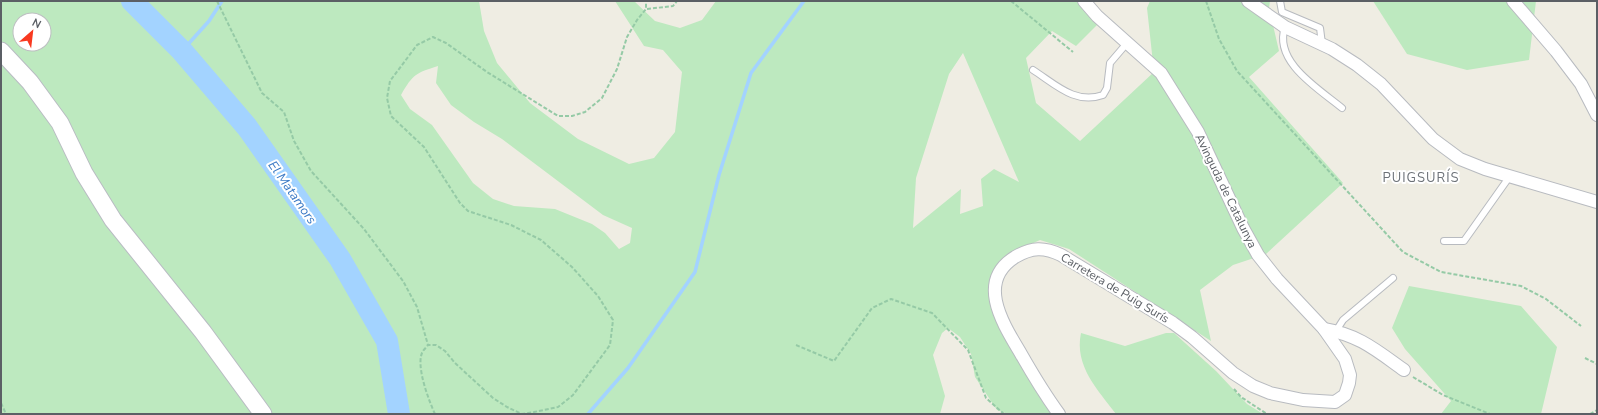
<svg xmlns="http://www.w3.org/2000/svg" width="1598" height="415" viewBox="0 0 1598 415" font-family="'Nunito Sans',sans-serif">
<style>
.green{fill:#bde9bf;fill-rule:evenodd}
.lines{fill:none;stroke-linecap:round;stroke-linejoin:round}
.stream{stroke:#a3d3ff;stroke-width:3.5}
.river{stroke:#a3d3ff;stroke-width:22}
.lane-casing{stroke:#b8bbc0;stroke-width:8}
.street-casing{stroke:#b8bbc0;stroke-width:14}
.secondary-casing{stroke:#b9bcc3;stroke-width:19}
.path{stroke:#95caa6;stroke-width:2;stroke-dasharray:4 2;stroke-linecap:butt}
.lane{stroke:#fff;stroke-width:6}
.street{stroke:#fff;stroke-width:12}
.secondary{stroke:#fff;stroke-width:17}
.labels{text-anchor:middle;stroke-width:4;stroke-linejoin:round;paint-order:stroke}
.street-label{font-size:12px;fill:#5b5f65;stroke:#fff}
.neighbourhood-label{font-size:13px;letter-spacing:1px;fill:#6c7177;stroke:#fff}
.water-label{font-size:13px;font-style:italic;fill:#3978c4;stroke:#fff}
</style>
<rect width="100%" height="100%" fill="#efede3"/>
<g class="green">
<path d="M 1,1 L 479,1 L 484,31 L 497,63 L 530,103 L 578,139 L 629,164 L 654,158 L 675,132 L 682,72 L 663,50 L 644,46 L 615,1 L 634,1 L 655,21 L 680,28 L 702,20 L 716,1 L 1080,1 L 1098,24 L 1076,46 L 1052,31 L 1026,58 L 1036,103 L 1080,141 L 1154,72 L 1147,8 L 1150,1 L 1270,1 L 1269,8 L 1279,51 L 1249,77 L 1343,183 L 1266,254 L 1233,265 L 1200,290 L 1211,341 L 1069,249 L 1040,240 L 1013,252 L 994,277 L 994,314 L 1054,414 L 1008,414 L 997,410 L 975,377 L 971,354 L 960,337 L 948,328 L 942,333 L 933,355 L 945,396 L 940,414 L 1,414 ZM 20,20 L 44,20 L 44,44 L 20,44 ZM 963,53 L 1019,182 L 994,169 L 981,179 L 983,206 L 960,214 L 961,189 L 913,228 L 916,178 L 949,74 ZM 438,66 L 436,83 L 451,105 L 474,122 L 502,139 L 603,215 L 632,228 L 630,243 L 619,249 L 605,233 L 592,224 L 555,209 L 514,206 L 493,199 L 473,183 L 432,125 L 410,109 L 401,95 C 413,74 416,73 438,66 Z"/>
<polygon points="1373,1 1536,1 1529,60 1467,70 1407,54"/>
<polygon points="1409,286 1521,306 1557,347 1541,414 1441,414 1451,401 1405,349 1392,328"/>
<path d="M 1081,333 L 1125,346 L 1166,333 L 1174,333 L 1216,371 L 1247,404 L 1263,414 L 1116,414 C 1098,390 1074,366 1081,333 Z"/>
</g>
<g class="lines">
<g class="stream">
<polyline points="182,51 209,21 222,1"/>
<polyline points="588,414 628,368 695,272 719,175 751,73 804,1"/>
</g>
<polyline class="river" points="132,1 182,51 247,127 340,259 387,341 399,414"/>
<g class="lane-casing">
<g id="lane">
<polyline points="1280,1 1282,12 1320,28 1322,44"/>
<path d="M 1285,27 C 1273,62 1319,89 1342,108"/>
<path d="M 1033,70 C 1055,84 1075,105 1103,95 L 1107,88 L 1110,63 L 1128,42"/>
<polyline points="1444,241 1464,241 1510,176"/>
<polyline points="1336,331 1343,320 1393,278"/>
</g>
</g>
<g class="street-casing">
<g id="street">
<polyline points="1248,1 1285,27 1332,49 1357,65 1381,84 1433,139 1460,159 1485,169 1597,202"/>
<polyline points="1513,1 1556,51 1581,84 1597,115"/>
<path d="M 1324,329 C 1359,335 1376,350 1404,370"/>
<path d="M 1059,414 C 1045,395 1033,375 1021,354 C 1004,325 975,282 1015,257 C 1032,247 1044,247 1061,255 L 1173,323 L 1192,337 L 1233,373 L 1253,386 L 1270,393 L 1303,400 L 1335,402 L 1345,395 L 1349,383 L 1350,375 L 1345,359 L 1324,329 L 1277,279 L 1258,255 L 1243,228 L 1198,132 L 1161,73 L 1097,16 L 1084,1"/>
</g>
</g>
<g class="secondary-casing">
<polyline id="secondary" points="1,51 30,82 60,123 84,173 113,220 203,332 263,414"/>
</g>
<g class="path">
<polyline points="217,1 262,93 284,112 294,141 311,171 364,229 403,281 417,307 428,345"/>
<polyline points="1011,1 1073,52"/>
<polyline points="1206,1 1219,39 1237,71 1403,252 1441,272 1521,286 1546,299 1581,326"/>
<polyline points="647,9 673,6 677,1"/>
<polyline points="796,345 834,361 872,308 891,299 932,313 968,350 986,398 1004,414"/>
<polyline points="1585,358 1597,364"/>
<polyline points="1413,377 1443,395 1490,414"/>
<polyline points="1234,389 1241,397 1267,414"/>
<polyline points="1,403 6,414"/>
<path d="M 435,414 C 429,401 416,367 422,353 C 423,350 426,348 428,345 L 436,345 L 445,351 L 455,363 L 493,398 L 507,407 L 522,414 L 534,412 L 558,407 L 573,395 L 610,345 L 613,320 L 598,296 L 572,267 L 541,240 L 511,225 L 468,211 L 460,203 L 424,147 L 391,116 L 387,98 L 390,81 L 417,45 L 433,37 L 446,43 L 487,72 L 558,116 L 572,116 L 585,112 L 602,98 L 617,69 L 627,37 L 637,20 L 646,9 L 646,1"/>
<polyline points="1590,414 1597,410"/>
</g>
<use href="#lane" class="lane"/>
<use href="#street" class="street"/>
<use href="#secondary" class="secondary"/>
</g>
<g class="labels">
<g class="street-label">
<text transform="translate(1226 191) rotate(64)" y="4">Avinguda de Catalunya</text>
<text transform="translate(1115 288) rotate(31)" y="4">Carretera de Puig Surís</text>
</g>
<g class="neighbourhood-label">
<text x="1421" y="182">PUIGSURÍS</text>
</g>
<g class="water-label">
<text transform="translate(293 192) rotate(55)" y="5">El Matamors</text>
</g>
</g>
<rect width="1598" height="415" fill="none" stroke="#5b5f65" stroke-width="4"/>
<g transform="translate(32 32) rotate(28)"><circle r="19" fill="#ffffff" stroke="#bdbfc1"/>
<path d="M0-3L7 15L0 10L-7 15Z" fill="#f83920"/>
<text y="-6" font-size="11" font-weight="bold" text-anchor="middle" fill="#5b5f65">N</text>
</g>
</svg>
